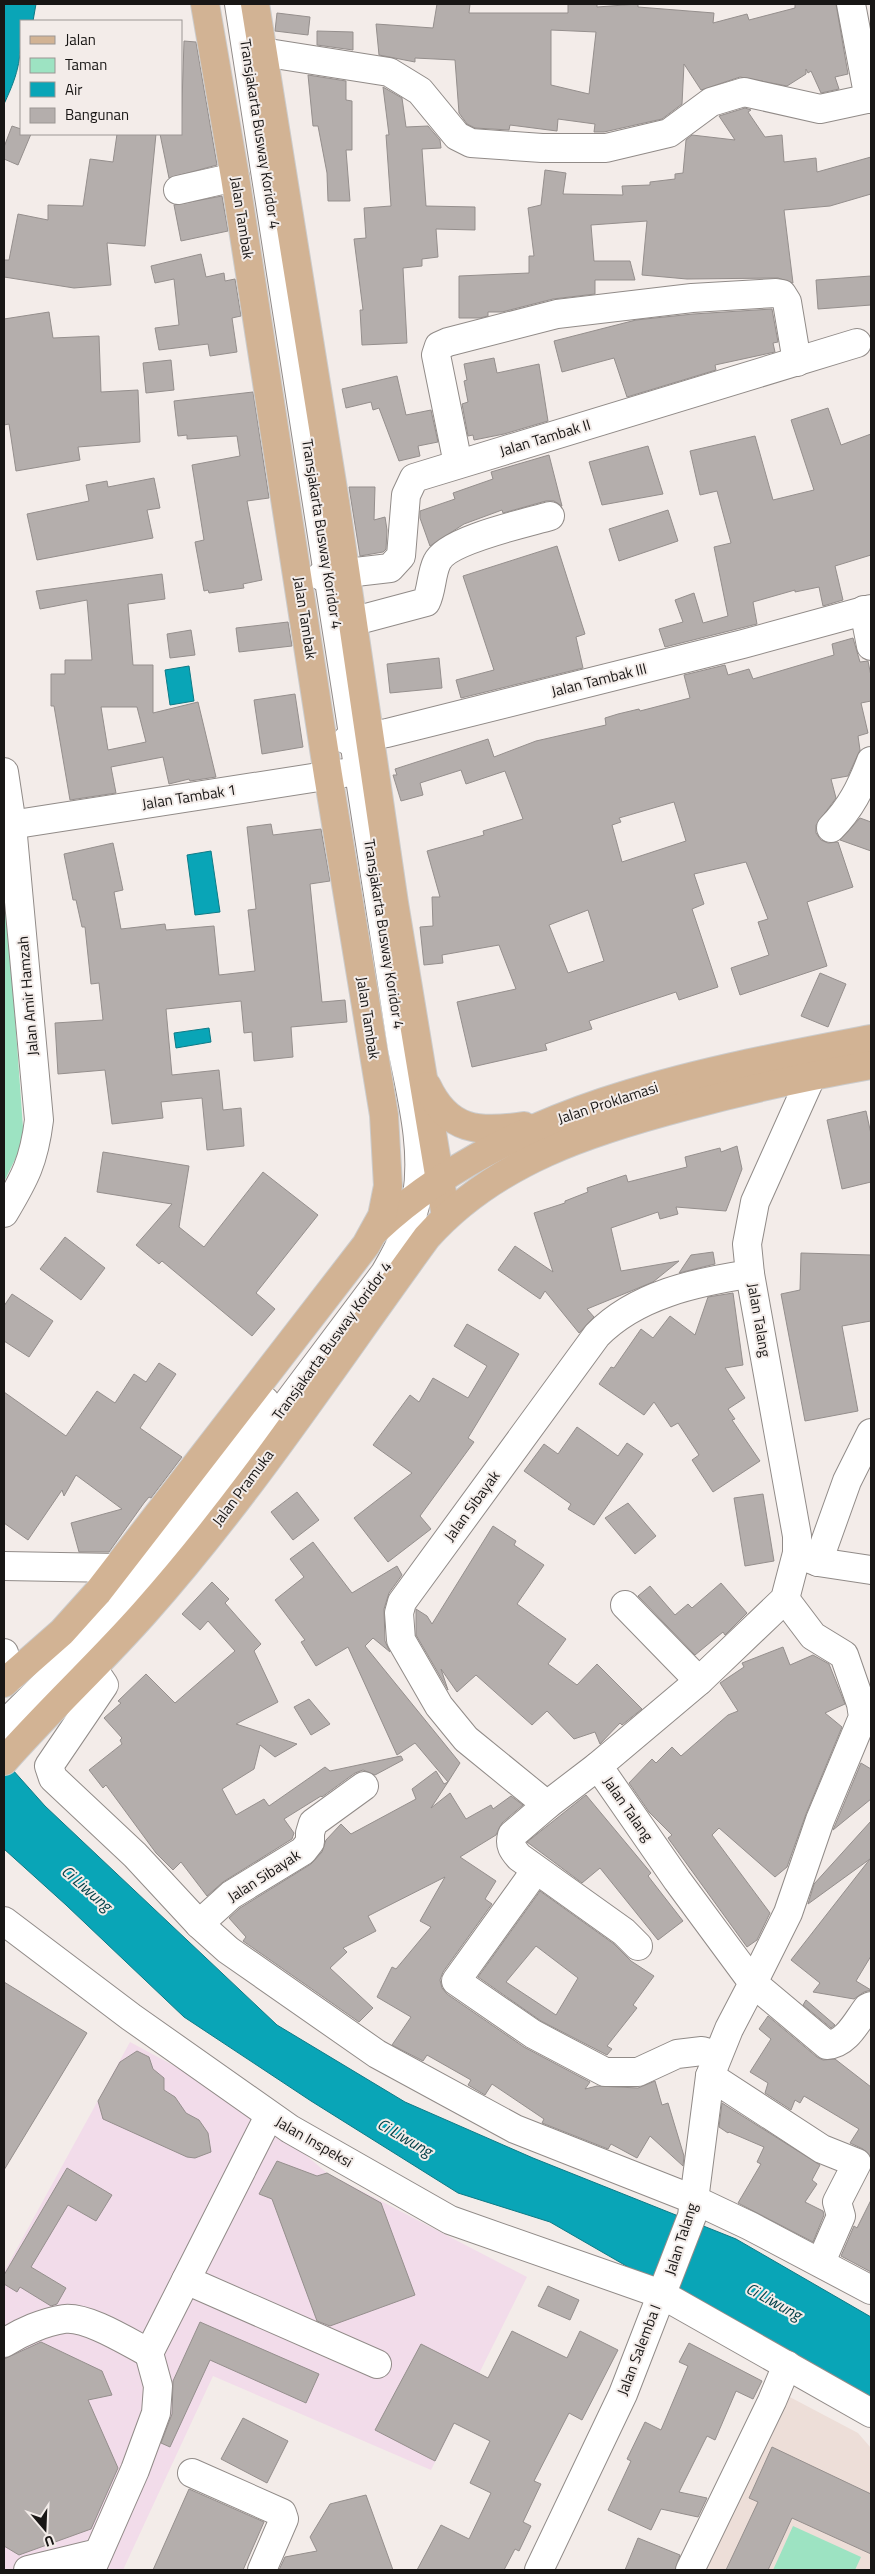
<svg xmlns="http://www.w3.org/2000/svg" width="875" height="2574" viewBox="0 0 875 2574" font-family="'Titillium Web',sans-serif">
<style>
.commercial{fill:#f2dcea}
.built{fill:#edded8}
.green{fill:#9de3c2}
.water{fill:#09a5b7;stroke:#0e7a86}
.building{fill:#b4aeac;stroke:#958f8d;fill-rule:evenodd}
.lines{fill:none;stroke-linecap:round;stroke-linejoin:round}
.minor-casing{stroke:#918b88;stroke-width:30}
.major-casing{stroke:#ccc;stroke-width:30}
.minor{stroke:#fff;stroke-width:28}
.major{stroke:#d2b394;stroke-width:28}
.labels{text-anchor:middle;stroke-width:4;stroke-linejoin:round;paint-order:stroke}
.street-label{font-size:15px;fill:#181615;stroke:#f3ece9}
.water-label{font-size:16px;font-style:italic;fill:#034048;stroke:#f3ece9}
</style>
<rect width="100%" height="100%" fill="#f3ece9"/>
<polygon class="commercial" points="130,2042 245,2104 327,2173 527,2277 431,2470 213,2376 123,2570 4,2570 4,2272"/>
<polygon class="built" points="786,2395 858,2433 871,2448 871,2570 700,2570"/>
<g class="green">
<polygon points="4,866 24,1141 4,1182"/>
<polygon points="793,2526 861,2557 855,2570 773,2570"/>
</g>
<g class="water">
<path d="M 4,4 L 36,4 L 33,21 L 21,21 C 21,58 20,70 4,104 Z"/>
<polygon points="189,666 194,701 170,705 165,670"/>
<polygon points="211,851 220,912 195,915 187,855"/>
<polygon points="209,1028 211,1042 176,1048 174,1033"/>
<polygon points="4,1760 45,1806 277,2025 405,2102 533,2158 736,2239 871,2317 871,2402 701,2309 550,2222 458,2193 311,2101 184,2017 66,1905 4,1849"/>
</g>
<g class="building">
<path d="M 437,4 L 470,4 L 469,13 L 568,13 L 568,4 L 597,4 L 597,7 L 638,4 L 638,7 L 714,13 L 713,23 L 747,14 L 749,20 L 795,8 L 795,4 L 836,4 L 848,74 L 835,77 L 839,89 L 821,93 L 811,71 L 808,73 L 806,69 L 806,74 L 787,86 L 740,77 L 701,90 L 684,64 L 682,104 L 662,119 L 604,132 L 594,132 L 595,124 L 558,119 L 557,131 L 510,125 L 509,130 L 475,128 L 467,124 L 459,113 L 455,60 L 415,58 L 415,62 L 379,55 L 376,24 L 433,28 ZM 551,30 L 596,32 L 589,94 L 551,85 Z"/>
<polygon points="277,13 310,17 308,35 275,31"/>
<polygon points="317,31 353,32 353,50 317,45"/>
<polygon points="184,41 196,42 217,165 169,178 160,134 181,134"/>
<polygon points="308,75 346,81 346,100 352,101 352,150 346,150 350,201 328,201 327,173 318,126 313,126"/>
<polygon points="383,87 402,98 406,127 428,126 440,140 441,148 422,149 426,206 475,207 475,230 436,229 438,257 422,259 422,266 403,268 407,343 362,345 360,310 363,310 354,239 366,238 364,208 391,206 386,135 389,135"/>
<polygon points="745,108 751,110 748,112 765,137 782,135 784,162 816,158 817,172 871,157 871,194 830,206 784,210 793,283 778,278 687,279 642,275 647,221 591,225 594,261 630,261 635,280 595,280 595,294 553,299 502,312 488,312 488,316 480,318 459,318 459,276 529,273 529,256 534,256 528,208 541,205 545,170 566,173 563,194 623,195 622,186 650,185 650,182 675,179 675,174 683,173 686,140 692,135 735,140 719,116"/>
<polygon points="12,126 21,129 21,134 31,134 18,165 4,159 4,147"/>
<polygon points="117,134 156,134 145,246 107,243 111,285 74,288 4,277 4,260 9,260 18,214 48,220 48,205 83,206 90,159 113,162"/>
<polygon points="222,196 228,231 181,241 174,205"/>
<polygon points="201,254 206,277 224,273 225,281 235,279 241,316 232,318 237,352 210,356 208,344 159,350 155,328 179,325 174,279 155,283 151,266"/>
<polygon points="871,276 871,305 818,309 816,280"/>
<polygon points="772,309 778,342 773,343 775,352 715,365 716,370 627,397 614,358 562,372 554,341 636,320 693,314"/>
<polygon points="49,312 53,338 99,336 101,392 138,390 140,442 78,447 80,460 16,471 9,424 4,425 4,319"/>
<polygon points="494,358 497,373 539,364 548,421 504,434 474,440 473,435 468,436 462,404 468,402 464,381 467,380 464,364"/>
<polygon points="171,360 174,390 146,393 143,363"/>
<polygon points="397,376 406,415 431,410 438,442 418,446 420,456 399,461 379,408 373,410 371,402 346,408 342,389"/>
<polygon points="253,392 269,498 247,501 262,580 243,584 244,588 209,593 208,590 204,591 195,542 204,540 192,465 240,456 237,436 187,439 187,435 178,436 174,401"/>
<polygon points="828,408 841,445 871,434 871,555 835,566 843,600 823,606 819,587 795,592 795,590 753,602 757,624 665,647 659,629 683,622 675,600 694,593 703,623 728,616 714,547 731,543 717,491 700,495 690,451 755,436 773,500 814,490 791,420"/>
<polygon points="648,446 663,494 602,505 589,462"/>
<polygon points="549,455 562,506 554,501 546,501 503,513 502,510 464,524 430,546 420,518 420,511 455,499 453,493 493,479 491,472"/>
<polygon points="154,478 160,508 147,510 153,538 37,560 27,514 89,501 86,485 107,481 108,487"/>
<polygon points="349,487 375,487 374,520 385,517 387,530 386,549 383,552 360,556"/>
<polygon points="668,510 678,541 619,561 609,529"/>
<polygon points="557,546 585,634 576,637 583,668 461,698 456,680 494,670 463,576"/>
<path d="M 162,574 L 165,599 L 128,604 L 133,665 L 153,665 L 153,713 L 198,702 L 216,777 L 190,781 L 189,779 L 169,784 L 163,757 L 111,767 L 116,793 L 70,800 L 54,706 L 51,706 L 51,674 L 65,674 L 65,660 L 92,660 L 87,600 L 40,609 L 36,591 ZM 101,707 L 137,707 L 146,742 L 108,750 Z"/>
<polygon points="288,622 292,646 239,652 236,628"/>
<polygon points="191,630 195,655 170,658 167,634"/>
<path d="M 853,638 L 860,662 L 868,661 L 871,676 L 871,701 L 861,703 L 868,733 L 858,736 L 860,750 L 848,776 L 831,779 L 836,798 L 816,825 L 816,833 L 821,840 L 828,843 L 838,842 L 853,887 L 807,902 L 827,966 L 740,995 L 731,968 L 769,955 L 758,922 L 768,919 L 746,862 L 694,874 L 704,904 L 692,909 L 718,987 L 679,1000 L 676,992 L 589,1021 L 592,1029 L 545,1044 L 547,1050 L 472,1067 L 457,1002 L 516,989 L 499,945 L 442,955 L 443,963 L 424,965 L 420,927 L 433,926 L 432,897 L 440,897 L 427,851 L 484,835 L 483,831 L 523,819 L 505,771 L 466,784 L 461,770 L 420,783 L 423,795 L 401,801 L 393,775 L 397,775 L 395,769 L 488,739 L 494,757 L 536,741 L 606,725 L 605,718 L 618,714 L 639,709 L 640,711 L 690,698 L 684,675 L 725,665 L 728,675 L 749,669 L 753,679 L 834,655 L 832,644 ZM 674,802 L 686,841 L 622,862 L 612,825 L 621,822 L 619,818 ZM 588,910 L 604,961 L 568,973 L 549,925 Z"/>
<polygon points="439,658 442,688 390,693 387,664"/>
<polygon points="295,694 303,747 262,754 254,700"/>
<polygon points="860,818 871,822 871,851 840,840"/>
<polygon points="271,824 273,835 321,829 330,881 310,884 322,1002 345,1000 347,1022 291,1027 293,1057 254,1061 252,1032 244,1033 241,1001 166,1009 172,1075 219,1070 223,1110 241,1108 244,1146 207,1150 202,1098 161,1102 163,1118 112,1124 105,1070 58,1074 55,1023 103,1020 99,983 91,984 85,927 82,927 76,900 73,900 64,854 113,843 123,890 114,892 121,929 165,924 166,930 214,926 219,975 255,971 248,910 256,909 247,827"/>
<polygon points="820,973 846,984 828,1027 801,1016"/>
<polygon points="866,1111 871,1134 871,1182 842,1189 827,1120"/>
<polygon points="737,1146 742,1169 726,1211 676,1207 678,1214 660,1219 658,1212 611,1228 621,1271 679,1261 653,1282 587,1309 594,1317 579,1333 545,1291 540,1299 498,1270 515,1246 553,1272 534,1213 565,1203 565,1201 588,1192 587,1188 626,1175 628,1182 687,1167 685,1157 720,1148 721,1152"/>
<polygon points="103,1152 189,1166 179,1227 204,1247 263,1172 318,1215 256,1293 275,1309 252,1336 162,1261 159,1264 136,1245 172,1204 97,1192"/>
<polygon points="65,1237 105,1268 81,1300 40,1269"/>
<polygon points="713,1252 715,1264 679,1273 691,1255"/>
<polygon points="801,1253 871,1255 871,1321 842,1326 858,1411 805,1421 781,1294 800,1290"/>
<polygon points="733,1293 743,1365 725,1368 745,1398 728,1409 735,1419 732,1420 760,1461 713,1492 692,1460 699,1455 678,1423 671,1427 654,1402 644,1415 599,1384 611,1367 614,1368 641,1329 653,1338 670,1316 695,1335 708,1297"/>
<polygon points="12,1294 53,1321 29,1357 4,1341 4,1306"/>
<polygon points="467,1324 519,1354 468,1438 474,1442 420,1516 431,1529 388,1562 354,1518 412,1473 373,1445 410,1395 419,1402 433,1378 468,1398 487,1366 454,1346"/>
<polygon points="159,1363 176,1374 140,1428 182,1457 151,1498 149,1497 144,1503 109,1552 79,1552 71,1523 122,1509 76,1475 64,1496 62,1490 28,1540 4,1523 4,1392 66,1436 97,1391 115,1403 134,1374 146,1382"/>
<polygon points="577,1427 618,1456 627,1443 643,1454 594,1525 568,1509 571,1504 524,1471 544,1444 558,1454"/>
<polygon points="297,1492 319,1520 293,1540 271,1512"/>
<polygon points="763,1494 774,1561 745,1566 734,1498"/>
<polygon points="628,1503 656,1536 635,1554 605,1518"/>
<polygon points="493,1526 516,1541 514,1545 544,1565 517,1604 566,1639 548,1664 577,1685 597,1664 642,1709 622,1725 620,1723 600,1744 595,1732 574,1739 547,1711 532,1725 476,1675 457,1692 441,1669 448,1690 416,1635 416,1609 427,1616 432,1624"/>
<polygon points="313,1542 352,1593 397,1566 402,1575 389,1593 384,1609 385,1641 390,1652 373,1638 365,1646 460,1763 448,1782 415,1743 397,1755 348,1647 316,1666 301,1642 305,1640 275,1600 304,1577 290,1559"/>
<polygon points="212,1582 229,1599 225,1603 261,1644 254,1651 278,1702 236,1724 297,1744 275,1757 260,1745 254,1769 222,1789 236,1815 264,1799 269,1806 325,1767 330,1771 401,1756 403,1760 375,1775 363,1770 355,1773 322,1797 321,1796 284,1819 294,1833 292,1839 223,1882 207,1896 181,1862 173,1870 156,1853 106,1785 103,1788 89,1770 122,1744 120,1740 122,1738 104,1718 121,1703 118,1701 146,1674 175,1703 235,1651 208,1621 200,1630 182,1614"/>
<polygon points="721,1583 747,1613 725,1635 723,1632 695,1655 638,1596 650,1586 675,1615 688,1604 692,1608"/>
<polygon points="783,1647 790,1665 813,1655 829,1664 845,1704 825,1713 842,1727 806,1814 787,1867 775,1877 719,1828 712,1835 770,1913 757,1940 747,1947 668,1838 672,1835 649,1812 629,1783 652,1759 656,1763 672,1747 681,1756 728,1715 738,1711 720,1683 744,1667 742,1663"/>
<polygon points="309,1699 330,1724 311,1735 294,1707"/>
<polygon points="861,1763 871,1769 871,1799 833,1830"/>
<polygon points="436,1771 444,1784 448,1782 431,1808 450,1793 466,1819 491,1805 493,1809 511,1796 523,1805 502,1823 496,1835 460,1857 496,1881 485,1899 492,1904 443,1972 440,1980 442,1988 447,1994 524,2047 590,2082 585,2089 597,2086 638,2088 655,2081 662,2105 668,2103 684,2156 683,2166 650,2136 637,2158 611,2144 608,2149 542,2123 544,2119 492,2084 485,2095 468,2085 471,2080 427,2055 423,2061 392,2045 411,2017 377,1997 392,1967 396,1969 431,1927 420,1921 445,1877 368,1916 376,1931 343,1948 347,1952 330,1968 373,2008 359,2022 243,1941 246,1937 229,1918 240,1908 311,1864 322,1852 326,1840 341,1824 351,1834 416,1799 412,1789"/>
<polygon points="586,1795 651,1873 648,1876 683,1921 658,1940 600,1868 582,1883 527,1842"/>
<polygon points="871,1821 871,1956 856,1981 871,1990 864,1992 854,1999 813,1992 820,1983 791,1960 870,1859 808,1904 814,1884"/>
<path d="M 540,1891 L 614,1944 L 631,1961 L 654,1976 L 633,2005 L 637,2008 L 607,2046 L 612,2049 L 607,2055 L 541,2021 L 478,1977 ZM 536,1946 L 578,1978 L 556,2015 L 506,1982 Z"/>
<polygon points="4,1982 87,2033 4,2170"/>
<polygon points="806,2000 835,2025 831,2028 803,2005"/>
<polygon points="768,2016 817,2057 823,2060 835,2059 871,2087 871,2158 863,2149 850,2143 859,2129 804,2096 800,2103 795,2100 791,2110 765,2093 768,2083 750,2072 771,2039 759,2029"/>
<polygon points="137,2051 149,2057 153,2069 164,2078 164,2090 175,2097 186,2113 199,2120 208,2133 211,2152 195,2158 187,2157 103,2119 98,2101 120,2062"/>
<polygon points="722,2103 820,2165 812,2180 817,2184 805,2202 823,2211 824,2215 813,2242 738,2203 761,2164 757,2162 764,2147 729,2132 728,2133 719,2127"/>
<polygon points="277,2161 317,2176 327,2173 381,2203 415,2295 330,2326 317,2321 272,2199 259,2194"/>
<polygon points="67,2168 112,2195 96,2221 68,2205 31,2267 66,2288 57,2304 51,2306 20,2287 17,2292 4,2284 4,2275"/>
<polygon points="871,2200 871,2272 841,2256 854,2226 857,2228"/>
<polygon points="548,2286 579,2300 570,2320 538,2306"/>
<polygon points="200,2322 319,2374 306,2403 210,2360 170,2447 161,2443 172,2414 173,2381"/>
<polygon points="512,2331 567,2358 580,2331 618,2350 582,2420 569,2413 534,2481 541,2484 523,2522 531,2526 519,2551 515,2549 504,2570 417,2570 441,2525 469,2539 491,2493 470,2483 490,2441 454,2423 435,2461 375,2430 421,2344 488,2378"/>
<polygon points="41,2342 102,2371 112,2395 88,2400 118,2468 91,2529 19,2555 4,2546 4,2359"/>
<polygon points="689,2343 762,2381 753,2399 736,2391 715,2440 707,2436 679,2492 707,2498 698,2517 661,2509 651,2530 608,2510 631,2461 627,2459 645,2422 661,2430 688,2366 679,2362"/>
<polygon points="243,2418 288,2441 267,2483 221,2459"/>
<polygon points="772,2447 871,2494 871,2554 792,2518 768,2570 726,2570 758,2502 749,2498"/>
<polygon points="189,2489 264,2522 243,2570 153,2570"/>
<polygon points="366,2495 393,2570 279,2570 285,2557 317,2551 310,2537 330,2504"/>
<polygon points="638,2538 680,2555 675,2570 625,2570"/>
</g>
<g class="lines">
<g class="minor-casing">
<g id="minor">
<polyline points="851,4 869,99"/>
<polyline points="262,52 389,72 420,91 457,136 471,143 542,148 606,148 669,133 711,102 744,92 820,109 871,98"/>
<polyline points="178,190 235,177"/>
<polyline points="458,464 436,355 439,346 448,342 557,314 692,298 776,293 782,294 787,302 797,362"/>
<polyline points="321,576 390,568 401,556 406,495 414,478 857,343"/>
<polyline points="864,610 871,646"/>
<path d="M 351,622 L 426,602 C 432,590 431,574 437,562 C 447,540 526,523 550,516"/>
<polyline points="347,740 387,733 743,644 871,609"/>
<path d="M 4,772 L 12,825 L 39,1120 C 34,1161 25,1178 4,1213"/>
<polyline points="4,826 351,772"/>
<path d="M 831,828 C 851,808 861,787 871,761"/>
<polyline points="802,1556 818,1562 871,1570"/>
<polyline points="818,1562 847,1481 871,1433"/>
<polyline points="4,1566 117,1568"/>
<polyline points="118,1590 134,1573 265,1401"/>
<path d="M 785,1599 L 813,1636 L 844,1655 L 861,1704 L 863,1717 L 820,1820 L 788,1913 L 753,1983 L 827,2045 C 846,2044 856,2023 867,2008 L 871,2006"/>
<polyline points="625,1605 699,1681"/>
<polyline points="4,1653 11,1677"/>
<polyline points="92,1667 104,1685 49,1766 53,1778 135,1855 199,1924 228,1950 377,2054 515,2129 695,2200 750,2226 871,2290"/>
<path d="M 4,1725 L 169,1561 L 385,1273 C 398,1250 413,1222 417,1196 C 425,1146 411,1096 402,1048 L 239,4"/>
<path d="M 598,1766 L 547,1805 L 466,1739 L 439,1706 L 401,1640 L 399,1613 L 402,1602 L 597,1335 C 636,1295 696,1282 750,1274"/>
<path d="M 547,1805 L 512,1835 C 509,1845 513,1850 519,1857 L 624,1932 L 638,1946"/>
<polyline points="536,1870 456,1981 533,2034 605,2072 638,2072 677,2054 702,2051 717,2055"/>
<polyline points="4,1921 131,2017 290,2129 450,2220 661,2294 871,2413"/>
<polyline points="199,1924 231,1895 303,1851 310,1842 310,1833 313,1823 364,1786"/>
<polyline points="710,2076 822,2149 857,2163 837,2202 841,2216 821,2262"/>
<polyline points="186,2280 377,2364"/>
<path d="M 4,2343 C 21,2332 44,2322 64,2319 C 87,2316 128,2342 149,2353"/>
<polyline points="192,2473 282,2513 284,2519 262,2570"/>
<polyline points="28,2570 98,2553"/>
<polyline points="91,2570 135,2470 156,2413 158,2386 149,2353 269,2116"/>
<polyline points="539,2570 623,2394 692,2216 710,2076 729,2029 753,1983 677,1880 598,1766 699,1681 785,1599 797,1553 797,1536 750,1274 747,1244 755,1202 812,1075 811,1057"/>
<polyline points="690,2570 772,2401 787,2365"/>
</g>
</g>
<g class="major-casing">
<g id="major">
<polyline points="255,4 336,508 394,903 446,1217"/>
<path d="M 427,1086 C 448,1131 479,1133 524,1126"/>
<path d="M 376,1230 C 509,1106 698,1072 871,1039"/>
<polyline points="4,1683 62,1632 98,1592 366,1245 382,1216 388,1186 384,1115 328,775 235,177 205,4"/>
<path d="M 4,1761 C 49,1710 100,1663 145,1612 C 249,1495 335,1363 427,1237 C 495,1161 591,1131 686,1106 C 748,1089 809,1076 871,1065"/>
</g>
</g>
<use href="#minor" class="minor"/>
<use href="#major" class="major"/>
</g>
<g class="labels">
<g class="street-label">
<text transform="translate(260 134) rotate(81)" y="5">Transjakarta Busway Koridor 4</text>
<text transform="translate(242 218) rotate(81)" y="5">Jalan Tambak</text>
<text transform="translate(545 438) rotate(-17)" y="5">Jalan Tambak II</text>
<text transform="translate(322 534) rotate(81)" y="5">Transjakarta Busway Koridor 4</text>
<text transform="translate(305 618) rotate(81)" y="5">Jalan Tambak</text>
<text transform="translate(599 680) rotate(-14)" y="5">Jalan Tambak III</text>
<text transform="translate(189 797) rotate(-9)" y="5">Jalan Tambak 1</text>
<text transform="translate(384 934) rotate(81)" y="5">Transjakarta Busway Koridor 4</text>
<text transform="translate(28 996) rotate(-95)" y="5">Jalan Amir Hamzah</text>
<text transform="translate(368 1018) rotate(81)" y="5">Jalan Tambak</text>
<text transform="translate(608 1103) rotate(-18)" y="5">Jalan Proklamasi</text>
<text transform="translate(759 1320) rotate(80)" y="5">Jalan Talang</text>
<text transform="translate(332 1341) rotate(-54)" y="5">Transjakarta Busway Koridor 4</text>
<text transform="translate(243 1488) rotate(-53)" y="5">Jalan Pramuka</text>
<text transform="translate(472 1506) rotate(-54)" y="5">Jalan Sibayak</text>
<text transform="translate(628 1809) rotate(55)" y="5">Jalan Talang</text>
<text transform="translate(264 1876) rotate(-33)" y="5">Jalan Sibayak</text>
<text transform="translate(314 2142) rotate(30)" y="5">Jalan Inspeksi</text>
<text transform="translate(681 2239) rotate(-72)" y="5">Jalan Talang</text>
<text transform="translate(639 2350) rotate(-69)" y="5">Jalan Salemba I</text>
</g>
<g class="water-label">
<text transform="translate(87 1888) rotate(41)" y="6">Ci Liwung</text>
<text transform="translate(405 2137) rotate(30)" y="6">Ci Liwung</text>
<text transform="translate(774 2301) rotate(29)" y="6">Ci Liwung</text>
</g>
</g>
<rect width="875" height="2574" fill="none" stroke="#181615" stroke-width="10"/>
<rect x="20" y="20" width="162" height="115" fill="#f3ece9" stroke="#9b9694"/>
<rect x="30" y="36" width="25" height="8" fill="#d2b394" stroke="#9b9694"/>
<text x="65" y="45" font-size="15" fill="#181615">Jalan</text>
<rect x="30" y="58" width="25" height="15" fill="#9de3c2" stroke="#9b9694"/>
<text x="65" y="70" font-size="15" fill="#181615">Taman</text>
<rect x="30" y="82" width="25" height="15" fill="#09a5b7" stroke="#9b9694"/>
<text x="65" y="95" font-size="15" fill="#181615">Air</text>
<rect x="30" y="108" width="25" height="15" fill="#b4aeac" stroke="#9b9694"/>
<text x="65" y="120" font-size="15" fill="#181615">Bangunan</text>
<g transform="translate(45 2529) rotate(161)" stroke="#f3ece9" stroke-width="4" paint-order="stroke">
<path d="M0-4L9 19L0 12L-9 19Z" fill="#181615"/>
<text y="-8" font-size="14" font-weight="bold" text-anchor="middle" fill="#181615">U</text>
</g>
</svg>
